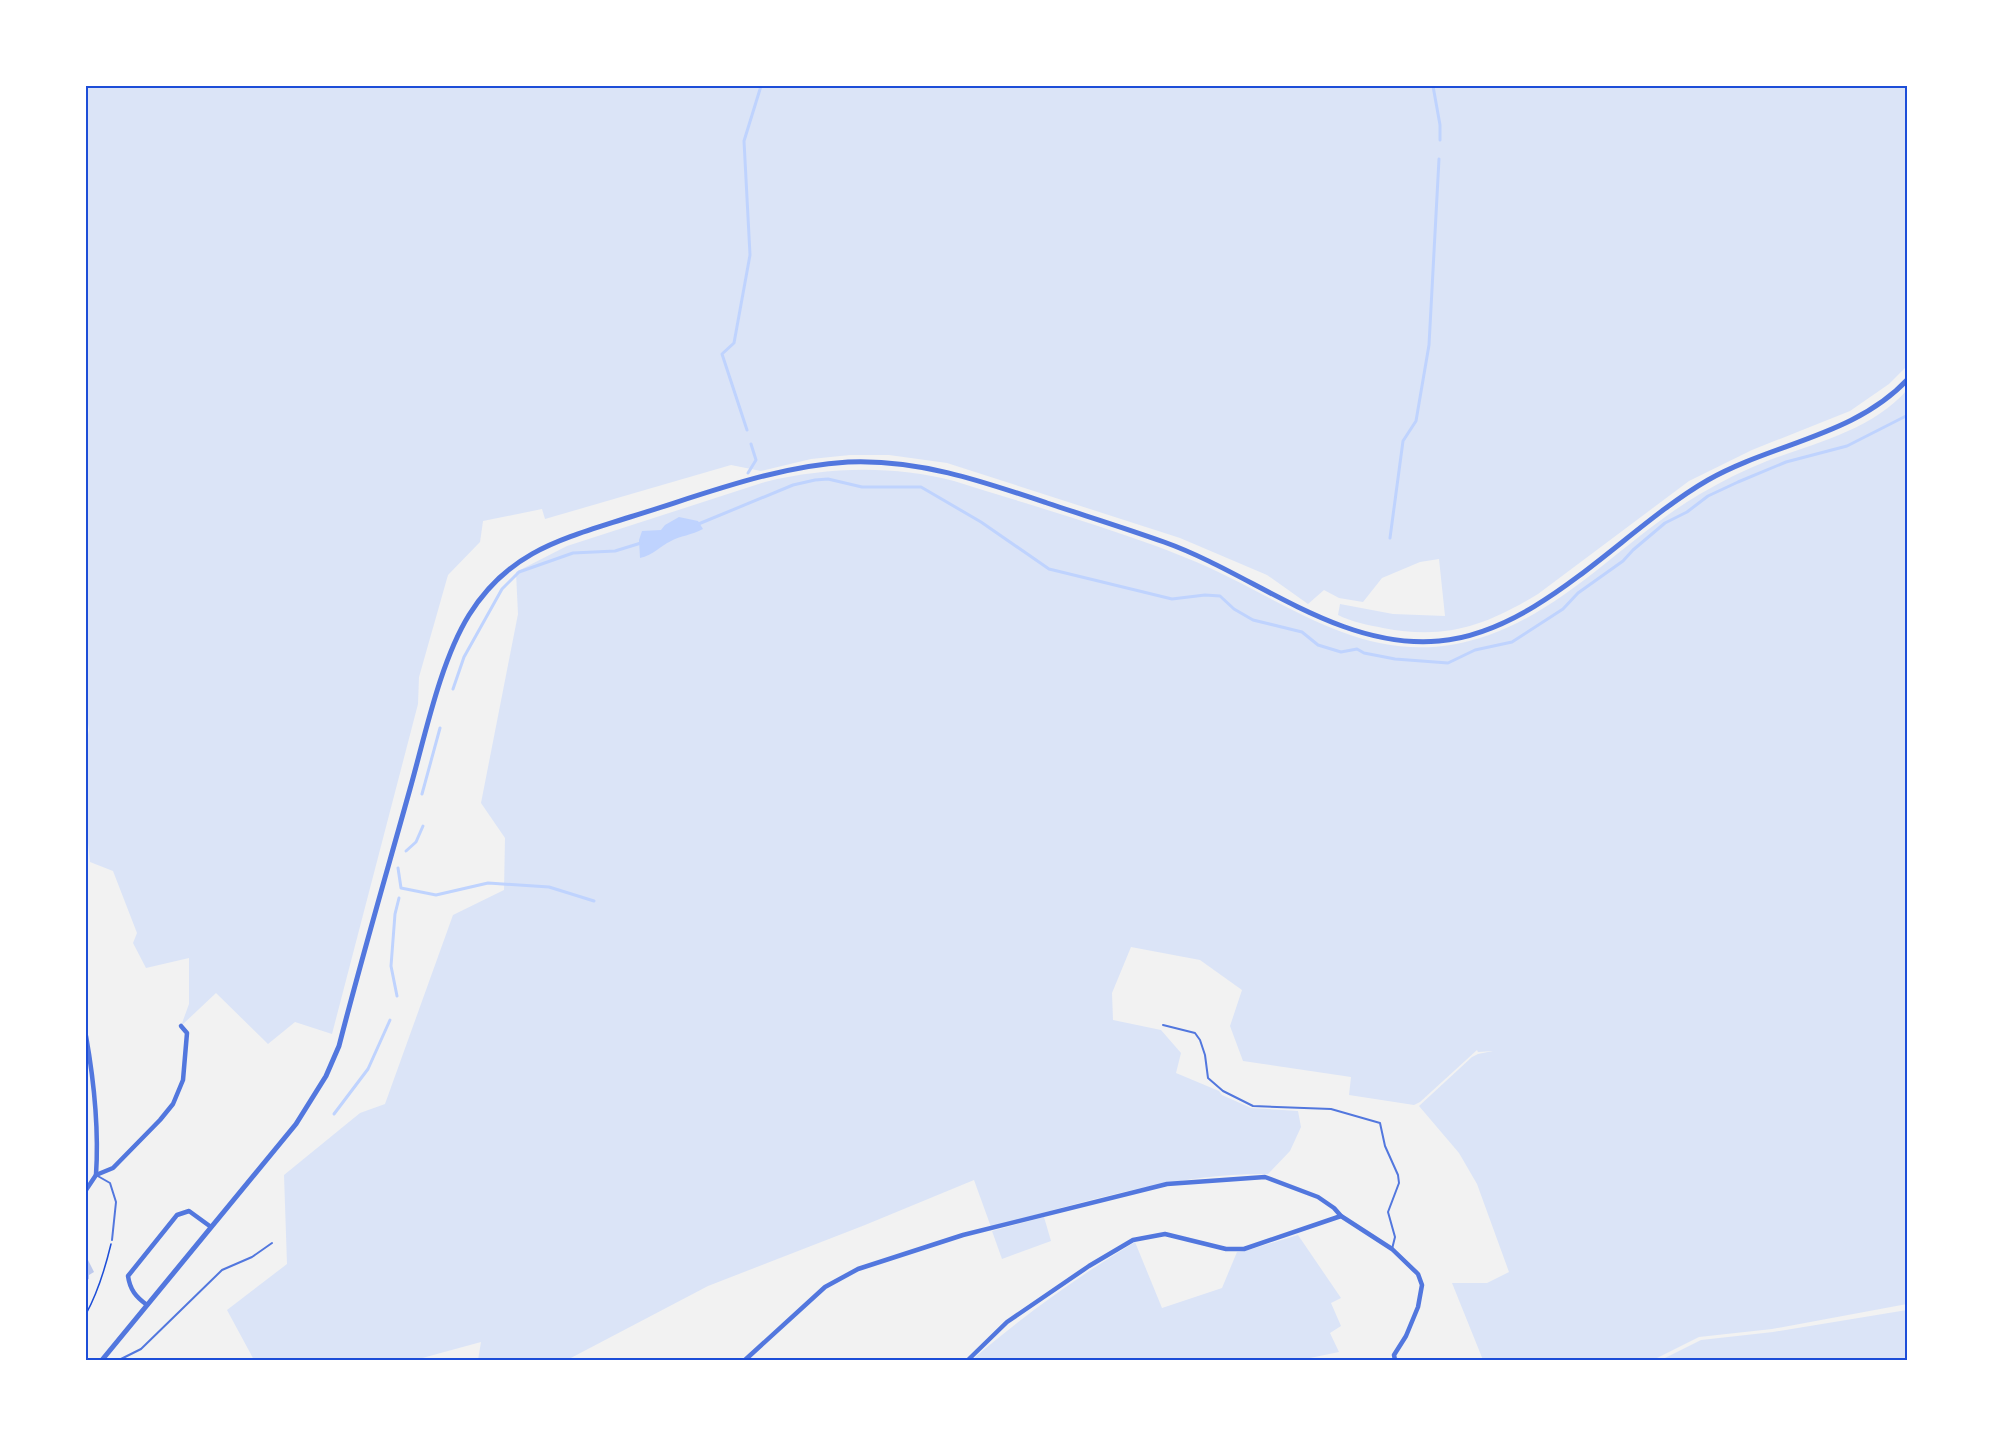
<svg xmlns="http://www.w3.org/2000/svg" width="1993" height="1446" viewBox="0 0 1993 1446" font-family="Arial,sans-serif">
<style>
.green{fill:#dbe4f7}
.water{fill:#bfd3fe}
.lines{fill:none;stroke-linecap:round;stroke-linejoin:round}
.stream{stroke:#bfd3fe;stroke-width:3}
.building{fill:#bdc9ec}
.path{stroke:#1d4ed8;stroke-width:1.5}
.service{stroke:#5277de;stroke-width:2}
.minor{stroke:#5277de;stroke-width:4.5}
.tertiary{stroke:#5277de;stroke-width:5}
.neatline{fill:none;stroke:#1d4ed8;stroke-width:2}
</style>
<rect width="100%" height="100%" fill="#f2f2f2"/>
<g class="green">
<path d="M 86,86 L 1907,86 L 1907,366 L 1889,384 L 1850,411 L 1752,450 L 1689,481 L 1538,594 C 1485,626 1446,640 1383,628 C 1368,625 1352,622 1338,615 L 1340,604 L 1393,614 L 1445,616 L 1439,559 L 1420,562 L 1382,578 L 1363,602 L 1339,598 L 1324,590 L 1308,604 L 1267,575 L 1180,538 L 947,463 L 889,455 L 850,455 L 811,459 L 761,471 L 731,465 L 545,519 L 542,509 L 483,521 L 480,542 L 448,575 L 419,677 L 418,704 L 332,1034 L 295,1022 L 268,1044 L 216,993 L 181,1026 L 189,1004 L 189,958 L 146,968 L 133,943 L 137,933 L 113,871 L 90,862 L 86,823 L 86,745 L 89,730 L 86,710 Z"/>
<path d="M 1907,390 L 1907,1304 L 1772,1329 L 1699,1337 L 1653,1360 L 1483,1360 L 1452,1283 L 1487,1283 L 1509,1272 L 1477,1184 L 1459,1153 L 1419,1106 L 1472,1057 L 1478,1054 L 1493,1051 L 1478,1052 L 1477,1050 L 1420,1102 L 1414,1105 L 1349,1095 L 1351,1077 L 1243,1061 L 1230,1026 L 1242,990 L 1200,960 L 1131,947 L 1112,993 L 1113,1020 L 1161,1030 L 1181,1053 L 1176,1073 L 1219,1091 L 1222,1095 L 1251,1108 L 1298,1111 L 1301,1127 L 1290,1151 L 1268,1174 C 1173,1173 1081,1203 991,1227 L 974,1180 L 865,1225 L 708,1286 L 567,1360 L 478,1360 L 481,1342 L 415,1360 L 254,1360 L 227,1310 L 287,1264 L 284,1175 L 360,1113 L 385,1104 L 453,915 L 504,890 L 505,838 L 481,803 L 518,614 L 516,572 L 567,546 L 765,482 C 827,467 892,465 954,481 C 1021,502 1089,522 1156,546 C 1174,553 1193,560 1210,568 C 1304,612 1379,674 1489,635 C 1570,606 1628,536 1700,494 C 1722,481 1744,470 1767,461 C 1815,443 1872,430 1907,390 Z"/>
<polygon points="1044,1217 1051,1241 1002,1259 992,1231"/>
<path d="M 1298,1235 L 1341,1298 L 1331,1303 L 1341,1326 L 1330,1333 L 1339,1352 L 1300,1360 L 972,1360 C 1023,1316 1077,1277 1135,1242 L 1162,1308 L 1222,1288 L 1237,1252 L 1245,1251 Z"/>
<polygon points="1907,1310 1907,1360 1661,1360 1701,1340 1773,1332"/>
</g>
<path class="water" d="M 679,517 L 698,521 L 703,529 C 692,535 680,536 671,541 C 659,547 653,555 640,558 L 639,540 L 642,531 L 661,530 L 665,525 Z"/>
<g class="lines">
<g class="stream">
<polyline points="1433,86 1440,125 1440,140"/>
<polyline points="747,430 722,354 734,343 750,255 744,141 761,86"/>
<polyline points="748,473 756,460 751,444"/>
<polyline points="696,525 793,485 815,480 828,479 862,487 921,487 981,522 1049,569 1172,599 1205,595 1220,596 1234,609 1253,620 1302,632 1318,645 1341,652 1357,649 1364,653 1395,659 1448,663 1475,650 1512,642 1563,609 1578,593 1623,561 1633,550 1665,523 1687,512 1708,496 1738,482 1786,462 1847,446 1908,415"/>
<polyline points="1390,538 1403,441 1416,421 1429,345 1439,159"/>
<polyline points="453,689 464,657 502,589 519,572 573,553 615,551 641,543"/>
<polyline points="422,794 440,728"/>
<polyline points="406,851 416,842 423,826"/>
<polyline points="398,868 401,888 436,895 488,883 519,885 549,887 594,901"/>
<polyline points="397,996 391,966 395,914 399,898"/>
<polyline points="334,1114 368,1069 390,1020"/>
</g>
</g>
<polygon class="building" points="86,1256 94,1272 89,1275 89,1279 86,1280"/>
<g class="lines">
<path class="path" d="M 86,1314 C 98,1292 105,1269 111,1244"/>
<g class="service">
<polyline points="1163,1025 1195,1033 1200,1040 1205,1055 1208,1078 1223,1091 1253,1106 1331,1109 1380,1123 1385,1146 1398,1175 1399,1183 1388,1212 1395,1237 1392,1249"/>
<polyline points="96,1175 110,1183 116,1202 112,1240"/>
<polyline points="119,1360 141,1349 222,1270 252,1257 272,1243"/>
</g>
<g class="minor">
<path d="M 86,1036 C 94,1081 99,1129 96,1175"/>
<polyline points="86,1190 96,1175 113,1168 160,1120 173,1104 183,1080 187,1033 181,1026"/>
<path d="M 147,1305 C 136,1297 130,1290 128,1276 L 177,1215 L 189,1211 L 211,1227"/>
<polyline points="745,1360 825,1287 858,1269 963,1235 1167,1184 1265,1177 1318,1197 1334,1208 1341,1216 1392,1249 1418,1274 1422,1285 1418,1307 1406,1336 1394,1355 1395,1360"/>
<polyline points="968,1360 1007,1322 1089,1266 1133,1240 1165,1234 1226,1249 1244,1249 1341,1216"/>
</g>
<path class="tertiary" d="M 102,1360 L 296,1124 L 326,1076 L 339,1046 C 361,960 386,875 410,789 C 425,736 440,662 469,615 C 509,551 562,539 630,517 C 699,496 775,466 848,462 C 918,459 982,481 1047,503 C 1086,516 1125,528 1164,542 C 1254,574 1339,650 1439,641 C 1540,632 1623,529 1708,480 C 1773,443 1855,436 1908,379"/>
</g>
<rect width="1993" height="1446" fill="none" stroke="#ffffff" stroke-width="174"/>
<rect x="87" y="87" width="1819" height="1272" class="neatline"/>
</svg>
